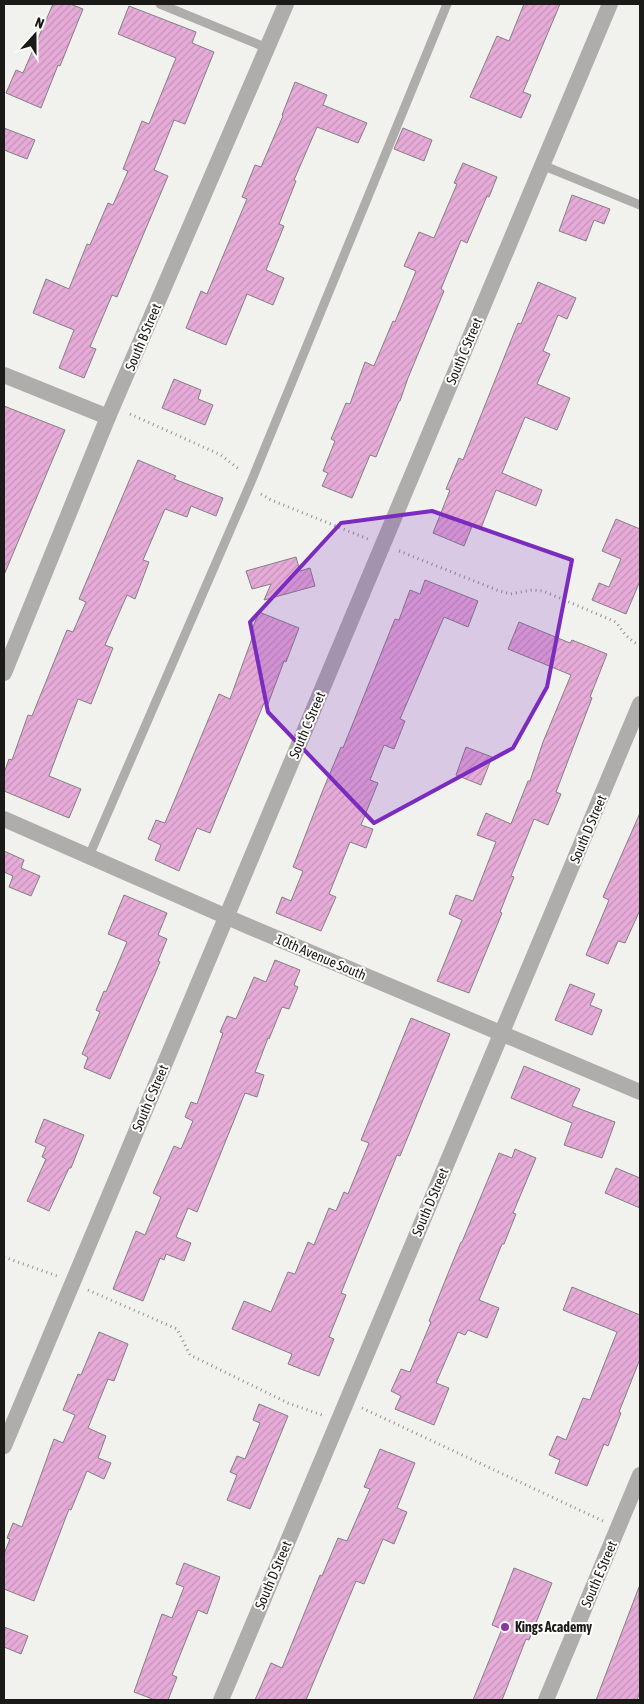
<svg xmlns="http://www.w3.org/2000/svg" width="644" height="1704" viewBox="0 0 644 1704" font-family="'Asap Condensed',sans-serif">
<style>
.building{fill:url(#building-hatch);stroke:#838082}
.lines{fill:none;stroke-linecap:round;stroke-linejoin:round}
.path{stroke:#92928f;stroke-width:3;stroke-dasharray:1 4;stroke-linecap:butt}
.lane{stroke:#aeadac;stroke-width:9}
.street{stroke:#aeadac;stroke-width:16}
.marked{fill:#7b2cbf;fill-opacity:0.2;stroke:#7b2cbf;stroke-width:4;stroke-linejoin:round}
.poi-dot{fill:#8d36a3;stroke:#fffefb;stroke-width:2}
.labels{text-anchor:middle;stroke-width:4;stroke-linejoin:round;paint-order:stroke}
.street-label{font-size:14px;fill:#1a1a19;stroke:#fffefb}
.poi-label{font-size:14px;font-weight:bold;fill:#1a1a19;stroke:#fffefb;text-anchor:start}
</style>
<defs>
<pattern id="building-hatch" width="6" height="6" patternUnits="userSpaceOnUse" patternTransform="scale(1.25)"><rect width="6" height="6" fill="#e6abd8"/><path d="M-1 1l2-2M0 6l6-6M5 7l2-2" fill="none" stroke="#c593b9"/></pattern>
</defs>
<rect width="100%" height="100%" fill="#f1f1ee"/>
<g class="building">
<polygon points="53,4 70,4 83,9 60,66 58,65 41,108 6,93 16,70 23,73"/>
<polygon points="524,4 560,4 523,92 531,95 521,118 470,97 497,36 509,41"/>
<polygon points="129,6 196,32 192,43 214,52 185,124 174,120 154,170 168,176 117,297 112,295 90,347 96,349 84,378 59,368 74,330 33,313 46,279 69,289 87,244 90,245 108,203 113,205 128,171 123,169 142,121 149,124 176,58 118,34"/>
<polygon points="295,82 327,95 323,105 367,123 358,143 317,127 294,180 296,181 279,224 284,226 266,270 284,278 273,305 247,294 226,345 186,328 201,291 207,294 247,199 242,197 255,165 261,167 283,116 282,115"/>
<polygon points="4,128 35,140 27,159 4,150"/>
<polygon points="403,128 432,140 424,161 394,149"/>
<polygon points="463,163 497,177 489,197 487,196 467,243 461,240 441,289 444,291 408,378 400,401 399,401 376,457 370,455 352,498 322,486 328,473 323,471 335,441 331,439 346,403 350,404 365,362 374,366 393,321 395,322 416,271 404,266 419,232 434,238 457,184 454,183"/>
<polygon points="572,195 610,209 604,224 594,220 586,241 559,231"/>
<polygon points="538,282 576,298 567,319 558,315 543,351 550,354 537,384 570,398 557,430 525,417 502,473 542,490 536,506 496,490 481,528 473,524 464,546 433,533 450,490 446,489 459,458 463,460 518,323 521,324"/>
<polygon points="174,379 201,390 198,399 213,405 205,425 162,408"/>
<polygon points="4,406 65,430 4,575"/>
<polygon points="138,460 176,476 174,479 223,498 216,516 191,506 187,517 165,509 143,560 149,562 135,599 127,595 105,645 113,648 91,704 78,699 49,776 81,789 69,818 4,791 4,773 9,759 12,760 28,715 32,716 67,630 73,632 86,602 79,599"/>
<polygon points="616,519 640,529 640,581 626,614 592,600 599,583 609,587 621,559 602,551"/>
<polygon points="296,557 300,571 310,568 315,586 264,600 271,584 252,589 246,571"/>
<polygon points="425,580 478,601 468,627 444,617 400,719 405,721 394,749 384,745 370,780 378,783 361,825 373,829 366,848 350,842 329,894 336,897 321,931 276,913 282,897 291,901 303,871 293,867 323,790 341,747 343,748 395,619 399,620 410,590 420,594"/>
<polygon points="259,612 299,628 286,662 284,661 268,704 264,703 210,833 197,828 179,871 155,860 161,845 148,839 156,820 165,823 219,694 230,699 254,633 251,632"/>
<polygon points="519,622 570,643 572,640 607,654 590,697 592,698 556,792 561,794 548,825 534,819 511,876 514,877 500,912 502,913 469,993 437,981 462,920 449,914 456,895 473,901 496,842 477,835 486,813 511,824 528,781 530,781 543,742 571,675 508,649"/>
<polygon points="466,747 492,757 481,785 456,775"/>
<polygon points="640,813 640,910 625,943 618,941 608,964 586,955 609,900 603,897"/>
<polygon points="4,851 24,860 21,868 40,876 31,896 9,887 13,876 4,872"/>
<polygon points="124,895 167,913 158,935 167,939 158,961 160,962 110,1079 84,1068 88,1057 82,1054 100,1012 96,1010 104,991 106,992 127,942 108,934"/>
<polygon points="275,960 300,970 294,985 298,987 289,1009 282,1007 269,1039 268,1038 255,1072 264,1075 257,1097 245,1093 197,1212 188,1208 176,1237 191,1243 184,1261 166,1254 164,1260 160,1258 143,1301 113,1289 136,1231 145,1235 161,1197 153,1193 174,1146 181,1149 193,1121 185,1117 191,1102 197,1104 223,1033 220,1032 227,1016 236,1019 254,977 266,982"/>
<polygon points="570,984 595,994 590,1005 602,1010 592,1035 555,1020"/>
<polygon points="411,1018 450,1034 400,1156 397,1155 341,1293 346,1295 329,1337 334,1339 319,1376 288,1364 292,1354 232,1329 244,1301 271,1312 288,1272 295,1274 308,1242 314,1245 329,1208 336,1211 344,1192 348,1194 369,1143 361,1140"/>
<polygon points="524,1066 580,1089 572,1106 615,1122 602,1158 564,1145 572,1123 511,1098"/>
<polygon points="44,1119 84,1135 71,1168 69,1168 49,1211 27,1201 46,1159 42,1157 46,1147 35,1142"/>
<polygon points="515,1149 536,1158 513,1213 516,1214 504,1244 502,1244 479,1300 499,1308 487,1338 468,1330 465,1335 458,1332 436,1383 449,1388 434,1425 395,1409 401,1396 391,1391 401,1369 410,1372 431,1322 429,1321 447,1276 461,1242 462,1242 499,1153 512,1158"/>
<polygon points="616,1168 640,1178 640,1208 605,1193"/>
<polygon points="572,1287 640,1315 640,1359 619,1412 621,1413 608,1446 604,1444 587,1486 555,1473 560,1460 549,1455 557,1436 566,1440 583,1398 590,1400 617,1332 563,1310"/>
<polygon points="99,1332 128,1344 114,1381 108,1379 88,1428 106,1436 98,1458 111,1463 104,1479 87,1471 71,1510 69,1509 34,1601 4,1589 4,1554 10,1539 7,1538 13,1523 22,1527 54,1439 63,1443 75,1415 63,1410 78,1374 81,1375"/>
<polygon points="259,1404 288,1416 250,1509 227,1500 237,1475 230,1472 237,1456 245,1459 260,1423 253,1420"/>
<polygon points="380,1449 415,1463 397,1508 407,1512 394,1544 383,1539 364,1584 356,1581 306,1700 255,1700 271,1663 282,1668 320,1575 322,1576 338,1538 347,1541 370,1489 364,1487"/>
<polygon points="184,1563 220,1577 207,1614 198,1610 172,1675 177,1677 168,1700 155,1700 134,1692 162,1614 172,1618 184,1587 176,1584"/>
<polygon points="514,1568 552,1583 529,1640 526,1639 502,1700 473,1700 502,1629 492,1625"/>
<polygon points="639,1587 640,1692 637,1700 596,1700"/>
<polygon points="4,1627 28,1636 21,1654 4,1647"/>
</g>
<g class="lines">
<g class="path">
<polyline points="130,414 221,455 240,470"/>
<polyline points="261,494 271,500 368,539"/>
<path d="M 399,551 L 497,590 L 510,594 L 532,590 L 543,591 L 616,622 C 623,632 629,641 640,645"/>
<polyline points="4,1257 57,1276"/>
<polyline points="88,1290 177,1329 190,1355 288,1403 322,1415"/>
<polyline points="362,1408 603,1521"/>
</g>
<g class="lane">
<polyline points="160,4 267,48"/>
<polyline points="542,165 640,205"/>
<polyline points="89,856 251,482 447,4"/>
</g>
<g class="street">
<polyline points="4,375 108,417"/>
<polyline points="4,673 108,417 286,4"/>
<polyline points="4,819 243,924 640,1092"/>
<polyline points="4,1446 610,4"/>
<polyline points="221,1700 640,704"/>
<polyline points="546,1700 640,1475"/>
</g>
</g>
<path class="marked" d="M 432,511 L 572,560 L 547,687 L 513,748 L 374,823 L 268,712 L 250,622 L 341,523 Z"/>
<circle class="poi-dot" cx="505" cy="1627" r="5"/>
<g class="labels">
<g class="street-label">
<text transform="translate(143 337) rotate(-67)" y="5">South B Street</text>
<text transform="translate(464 351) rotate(-67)" y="5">South C Street</text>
<text transform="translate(307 725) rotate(-67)" y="5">South C Street</text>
<text transform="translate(588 829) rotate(-67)" y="5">South D Street</text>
<text transform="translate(321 957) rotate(23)" y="5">10th Avenue South</text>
<text transform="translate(150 1098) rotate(-67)" y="5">South C Street</text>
<text transform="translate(430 1202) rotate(-67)" y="5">South D Street</text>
<text transform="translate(599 1574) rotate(-67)" y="5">South E Street</text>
<text transform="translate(273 1575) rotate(-67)" y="5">South D Street</text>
</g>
<g class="poi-label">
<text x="515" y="1632">Kings Academy</text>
</g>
</g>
<rect width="644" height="1704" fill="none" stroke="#1a1a19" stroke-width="10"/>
<g transform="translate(35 35) rotate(21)" stroke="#fffefb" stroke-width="4" paint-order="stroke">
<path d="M0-4L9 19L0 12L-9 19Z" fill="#1a1a19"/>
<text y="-8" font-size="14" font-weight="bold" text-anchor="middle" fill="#1a1a19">N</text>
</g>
</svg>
